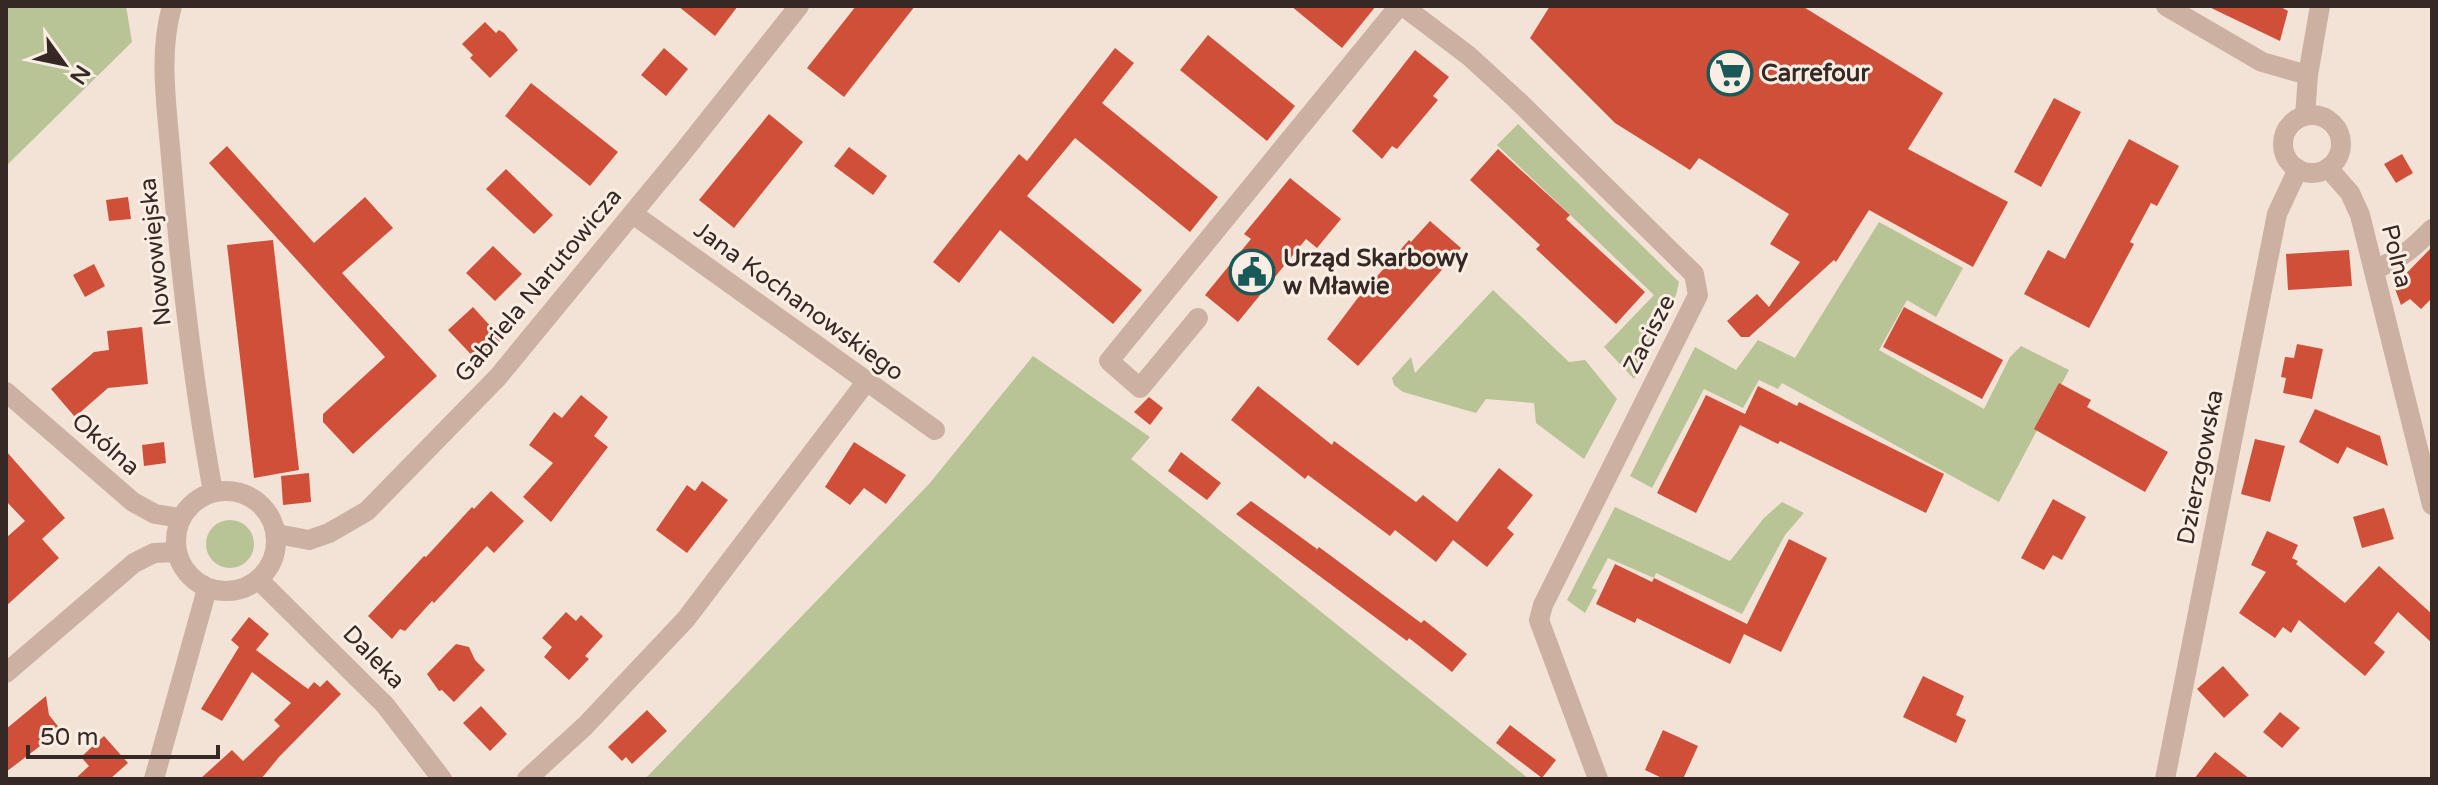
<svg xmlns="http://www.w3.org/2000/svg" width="2438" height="785" viewBox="0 0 2438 785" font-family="'Varela Round',sans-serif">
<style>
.green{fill:#b8c396}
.building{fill:#d04f39}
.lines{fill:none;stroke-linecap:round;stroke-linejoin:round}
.minor{stroke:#ccb1a2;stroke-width:20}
.labels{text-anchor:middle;stroke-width:6;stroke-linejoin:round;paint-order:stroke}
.poi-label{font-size:24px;font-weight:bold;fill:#362925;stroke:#faeee4;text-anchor:start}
.street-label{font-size:24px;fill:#362925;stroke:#faeee4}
</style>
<rect width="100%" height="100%" fill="#f3e3d7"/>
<g class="green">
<polygon points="6,6 126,6 132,42 6,166"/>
<polygon points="1518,124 1679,282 1676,295 1634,379 1604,347 1654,295 1497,145"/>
<polygon points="1879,222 1963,268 1936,317 1907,300 1879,350 1984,409 2010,357 2021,346 2069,370 1999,502 1782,383 1778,389 1759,380 1743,408 1704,389 1652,488 1630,476 1695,347 1736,370 1758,340 1795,358"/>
<polygon points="1493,290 1569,362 1585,360 1617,399 1584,459 1536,423 1534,403 1486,399 1476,413 1403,392 1394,385 1392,378 1411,357 1415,373"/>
<polygon points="1033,356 1150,437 1131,459 1529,779 645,779 929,484"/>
<polygon points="1782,502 1804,513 1785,535 1742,614 1656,573 1654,578 1608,558 1592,588 1597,590 1585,613 1567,600 1615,507 1730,561 1764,518"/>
<circle cx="230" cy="544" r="24"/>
</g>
<g class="building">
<polygon points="678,6 738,6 715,36"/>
<polygon points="856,6 915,6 844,97 807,68"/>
<polygon points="1291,6 1376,6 1342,48"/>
<polygon points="1550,6 1802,6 1943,93 1908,149 2008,202 1973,267 1869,210 1836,262 1834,260 1749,337 1741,337 1727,321 1757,294 1769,307 1800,262 1770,244 1789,214 1699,158 1690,170 1615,123 1530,38"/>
<polygon points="2207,6 2279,6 2288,11 2280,41"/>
<polygon points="485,22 496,33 499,30 504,33 518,50 490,78 470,58 473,55 462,44"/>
<polygon points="1208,35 1295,106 1267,141 1180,70"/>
<polygon points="664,48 688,69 666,96 641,75"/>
<polygon points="1115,48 1134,63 1102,103 1218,197 1190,232 1075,138 1027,196 1142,290 1113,324 1000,230 959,283 933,262 1019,154 1027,161"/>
<polygon points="1415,50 1449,77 1433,96 1438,100 1397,149 1392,146 1382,159 1352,131"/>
<polygon points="531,83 618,152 590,186 505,116"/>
<polygon points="2054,98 2081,112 2041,187 2014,172"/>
<polygon points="769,114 803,142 734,228 699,200"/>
<polygon points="2129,139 2179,166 2157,206 2151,203 2130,242 2134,244 2089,328 2024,294 2048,250 2065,259"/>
<polygon points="227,146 314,243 365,197 393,228 342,273 437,376 353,454 323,422 323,414 385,357 209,163"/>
<polygon points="849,147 887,176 873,195 834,166"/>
<polygon points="1498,149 1570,215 1566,219 1645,292 1616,324 1536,249 1540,245 1470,180"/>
<polygon points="2402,154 2413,173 2396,183 2384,164"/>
<polygon points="506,169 553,215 534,234 486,189"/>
<polygon points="1290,178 1341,219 1317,248 1306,239 1238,322 1205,295 1251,239 1244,234"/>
<polygon points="128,197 131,219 109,221 106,200"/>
<polygon points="1430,221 1461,248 1358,366 1327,339 1357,299 1409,240 1411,242"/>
<polygon points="273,240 299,470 254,478 227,245"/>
<polygon points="493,246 522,274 495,301 466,273"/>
<polygon points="2432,247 2432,298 2421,309 2410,299 2401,305 2394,286"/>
<polygon points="2349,250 2352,286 2288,290 2286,254"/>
<polygon points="94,264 105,286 85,297 73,275"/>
<polygon points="473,307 502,339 479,363 448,330"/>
<polygon points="1904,307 2003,360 1982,399 1883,347"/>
<polygon points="142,327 148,384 108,388 75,417 51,389 94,352 109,350 107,331"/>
<polygon points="2297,344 2323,349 2312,399 2283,393 2286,378 2281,377 2285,357 2294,358"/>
<polygon points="2059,383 2091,400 2087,407 2168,452 2145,492 2034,429"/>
<polygon points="1258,386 1332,445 1334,441 1416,502 1423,495 1457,522 1499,468 1533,495 1507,528 1514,534 1487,567 1453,540 1436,562 1395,530 1390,536 1308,475 1305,479 1231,420"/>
<polygon points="1758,386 1797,406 1799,402 1944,474 1926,513 1780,441 1778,444 1740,425 1696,513 1657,493 1706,395 1745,414"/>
<polygon points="581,395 608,417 594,436 608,447 551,522 523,497 553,463 529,445 554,412 562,418"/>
<polygon points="1149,397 1163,408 1150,425 1134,412"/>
<polygon points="2315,409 2380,436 2388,466 2347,447 2338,464 2299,442"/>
<polygon points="2255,439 2285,446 2270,502 2241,494"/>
<polygon points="164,442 166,463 144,466 142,445"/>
<polygon points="854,442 906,475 886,504 864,488 850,505 825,487"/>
<polygon points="6,451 65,518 42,539 59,558 6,606 6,538 25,521 6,501"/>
<polygon points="1181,452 1221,483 1207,500 1168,471"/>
<polygon points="309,473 311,502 283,505 281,476"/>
<polygon points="702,481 728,500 687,553 656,530 687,485 695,491"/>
<polygon points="491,491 524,521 494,553 487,546 434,603 432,601 405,631 400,629 392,639 368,616 424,556 426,557 472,507 474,509"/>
<polygon points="2053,499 2086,517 2062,560 2053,555 2044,570 2021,558"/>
<polygon points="1251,501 1317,549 1315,552 1319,547 1421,623 1424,620 1467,654 1452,672 1409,638 1407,641 1236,514"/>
<polygon points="2384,508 2394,539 2362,548 2353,517"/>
<polygon points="2267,531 2298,545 2292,558 2298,561 2296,564 2345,603 2379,566 2432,614 2432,643 2398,612 2374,643 2385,652 2365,676 2299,620 2291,633 2283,627 2275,638 2239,613 2266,572 2251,565"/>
<polygon points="1789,539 1827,558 1781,652 1744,634 1730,664 1637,618 1635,623 1596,604 1615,564 1652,582 1654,578 1747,624"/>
<polygon points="566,612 576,621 581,615 603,636 585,656 589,659 569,680 544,657 552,647 542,638"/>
<polygon points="249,617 269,634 256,650 308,689 314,682 320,687 327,680 341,694 279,757 261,779 200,779 232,750 243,761 280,726 274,720 291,703 252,672 222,721 201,709 239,647 231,640"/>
<polygon points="456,644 469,647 475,660 485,670 454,702 442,690 439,691 427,674"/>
<polygon points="2223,666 2249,695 2224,718 2197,689"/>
<polygon points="1923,676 1964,696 1956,715 1966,720 1956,743 1903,717"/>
<polygon points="46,696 49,715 61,730 6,772 6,729"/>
<polygon points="481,706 507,734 490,751 463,723"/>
<polygon points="647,710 667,731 632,764 626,757 622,761 608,747"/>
<polygon points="2280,712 2300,728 2282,748 2263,732"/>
<polygon points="1510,725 1556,760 1542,778 1496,743"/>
<polygon points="1663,730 1698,746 1683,779 1664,779 1645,770"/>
<polygon points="104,736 128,763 110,779 75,779 89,766 81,757"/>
<polygon points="2215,752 2250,779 2194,779"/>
</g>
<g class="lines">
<g class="minor">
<path d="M 172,6 C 158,55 167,107 171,158 C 180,269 193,382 213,492"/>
<polyline points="1403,6 1469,56 1517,100 1694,274 1698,295 1543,605 1539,620 1598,779"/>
<polyline points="2166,6 2262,62 2308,75"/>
<circle cx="2312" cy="144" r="29"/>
<polyline points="2305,116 2308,75 2320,6"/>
<polyline points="2328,168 2350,193 2360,215 2432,505"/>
<polyline points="633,214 935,430"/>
<path d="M 2374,269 C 2399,261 2414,247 2432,229"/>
<polyline points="1198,318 1140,388 1109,361 1399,6"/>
<polyline points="6,392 133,502 155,514 180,518"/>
<circle cx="226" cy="541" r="50"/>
<polyline points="277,534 309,540 329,533 367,511 498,377 683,152 799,6"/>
<polyline points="259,580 385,705 442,779"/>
<polyline points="6,673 134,563 154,553 176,552"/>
<polyline points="154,779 207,589"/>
<polyline points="527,779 585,726 686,619 866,382"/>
<polyline points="2165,779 2277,214 2298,169"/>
</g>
</g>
<defs>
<g id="supermarket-ring" transform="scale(2.3)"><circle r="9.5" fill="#faeee4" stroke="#185a58" stroke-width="1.5"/><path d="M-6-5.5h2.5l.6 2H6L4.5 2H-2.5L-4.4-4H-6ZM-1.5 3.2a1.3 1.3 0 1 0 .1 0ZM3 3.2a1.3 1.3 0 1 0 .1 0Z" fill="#185a58"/></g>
<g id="civic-ring" transform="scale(2.3)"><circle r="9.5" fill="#faeee4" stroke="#185a58" stroke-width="1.5"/><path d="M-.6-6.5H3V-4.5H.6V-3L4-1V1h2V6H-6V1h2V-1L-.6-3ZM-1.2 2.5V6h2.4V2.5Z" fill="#185a58"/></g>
</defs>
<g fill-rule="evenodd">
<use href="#supermarket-ring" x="1730" y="73"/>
<use href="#civic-ring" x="1252" y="272"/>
</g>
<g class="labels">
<g class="poi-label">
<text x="1761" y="81">Carrefour</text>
<text x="1283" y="266">Urząd Skarbowy<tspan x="1283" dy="28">w Mławie</tspan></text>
</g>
<g class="street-label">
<text transform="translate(155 252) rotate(-96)" y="8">Nowowiejska</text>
<text transform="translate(2397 256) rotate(76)" y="8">Polna</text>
<text transform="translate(538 285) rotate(-50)" y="8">Gabriela Narutowicza</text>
<text transform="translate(799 301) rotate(36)" y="8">Jana Kochanowskiego</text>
<text transform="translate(1649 334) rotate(-63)" y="8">Zacisze</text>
<text transform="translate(106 444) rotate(41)" y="8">Okólna</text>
<text transform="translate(2200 467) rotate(-79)" y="8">Dzierzgowska</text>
<text transform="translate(374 657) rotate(46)" y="8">Daleka</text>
</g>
</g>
<rect width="2438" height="785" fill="none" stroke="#362925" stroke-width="16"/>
<g transform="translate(64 64) rotate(123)" stroke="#faeee4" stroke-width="6" paint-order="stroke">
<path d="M0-6L14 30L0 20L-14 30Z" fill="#362925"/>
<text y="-12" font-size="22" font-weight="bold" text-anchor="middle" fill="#362925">N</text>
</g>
<path d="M28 745v12h190v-12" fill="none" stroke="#362925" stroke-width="4"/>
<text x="40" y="745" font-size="24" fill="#362925" stroke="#faeee4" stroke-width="6" paint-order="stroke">50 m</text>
</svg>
